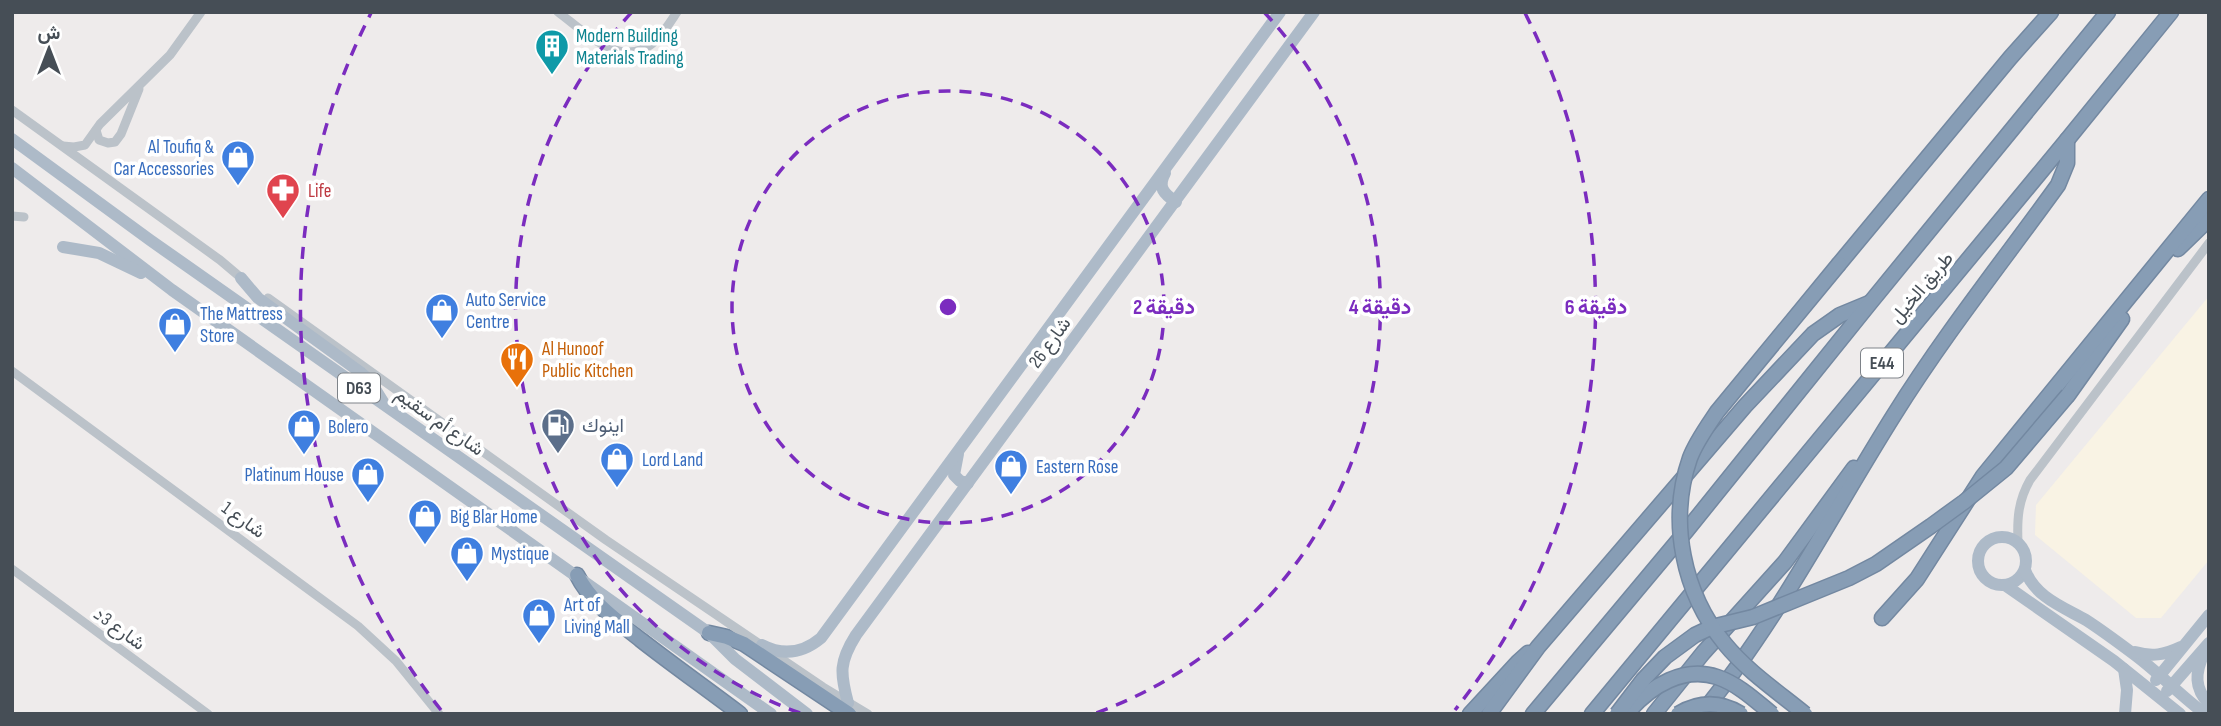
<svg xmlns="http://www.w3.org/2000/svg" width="2221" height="726" viewBox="0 0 2221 726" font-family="'Sofia Sans Condensed',Vazirmatn,sans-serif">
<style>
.commercial{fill:#f9f3e4}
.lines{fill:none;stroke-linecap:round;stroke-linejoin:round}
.highway-casing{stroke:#7388a1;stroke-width:17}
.minor{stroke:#bbc2c9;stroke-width:9}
.major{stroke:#adbac8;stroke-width:12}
.highway{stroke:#879db5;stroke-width:14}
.highway-bridge-casing{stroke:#7388a1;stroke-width:17;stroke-linecap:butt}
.highway-bridge{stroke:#879db5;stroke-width:14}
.ring{fill:none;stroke:#7b2cbf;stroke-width:3.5;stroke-dasharray:12 9}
.labels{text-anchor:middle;stroke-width:7;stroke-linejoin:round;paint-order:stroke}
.shield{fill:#fff;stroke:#7e8389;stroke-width:2}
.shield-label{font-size:18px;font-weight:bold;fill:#464e56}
.culture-label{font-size:19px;fill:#0d838f;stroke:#fff;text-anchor:start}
.shop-label{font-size:19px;fill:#366cbe;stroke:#fff;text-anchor:start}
.health-label{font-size:19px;fill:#be3a42;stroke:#fff;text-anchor:start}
.street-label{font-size:19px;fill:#464e56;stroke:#fff}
.food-label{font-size:19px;fill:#c56008;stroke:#fff;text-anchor:start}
.service-label{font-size:19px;fill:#4e5e75;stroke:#fff;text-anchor:start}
.centre{fill:#7b2cbf;stroke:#fff;stroke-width:3.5}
.ring-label{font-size:21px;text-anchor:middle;font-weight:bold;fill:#7b2cbf;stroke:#fff;stroke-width:7;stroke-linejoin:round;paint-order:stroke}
</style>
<rect width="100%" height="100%" fill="#eeebeb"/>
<polygon class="commercial" points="2209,296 2209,560 2161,618 2136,618 2035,535 2036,505"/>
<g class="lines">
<g class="highway-casing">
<g id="highway">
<polyline points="2178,249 2209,219"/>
<polyline points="1839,264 2010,58 2051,12"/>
<polyline points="2068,395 2122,319"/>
<path d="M 577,575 C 591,603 616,620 641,640 C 673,665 707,689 740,714"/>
<polyline points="1882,618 1917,579 1983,476 2209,199"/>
<polyline points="709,633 727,637 744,644 849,714"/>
<polyline points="1470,714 1518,662 1528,653"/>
<polyline points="1489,714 1538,647 1745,406 1813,334 1840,315 1869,303"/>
<polyline points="1533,714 1687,530 1870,303 2108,12"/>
<polyline points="1592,714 2067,140 2171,12"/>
<polyline points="1654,714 1703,653 1785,562 1854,468"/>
<path d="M 1701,714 C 1777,622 1831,515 1894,415 C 1944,335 2003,261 2058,185 L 2067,163 L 2067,140"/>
</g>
</g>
<g class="minor">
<path d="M 558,12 C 586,33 624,73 657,39 C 665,31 671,21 677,12"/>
<polyline points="12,110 220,260 246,282"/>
<polyline points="96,130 99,140 108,143 115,142 121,134 139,89"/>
<polyline points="63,146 74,147 85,145 100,124 170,55 201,12"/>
<polyline points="12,216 24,217"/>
<polyline points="268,298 606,540 823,687 868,714"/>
<polyline points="12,371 358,626 396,661 439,714"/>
<path d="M 2018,542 C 2017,519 2018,501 2030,480 L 2209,243"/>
<polyline points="12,569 208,714"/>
</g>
<g class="major">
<polyline points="12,139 150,240 709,633 735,659 807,714"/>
<polyline points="12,168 172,290 771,714"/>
<path d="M 1165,173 C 1157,187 1164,194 1176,202"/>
<polyline points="63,247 99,253 141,273"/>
<polyline points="241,278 258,298 360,372 370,381 383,402"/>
<polyline points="958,454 954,475 960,481 968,483"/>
<circle cx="2002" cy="561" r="24"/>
<path d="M 2025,570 C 2035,597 2063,607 2086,620 C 2103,631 2119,643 2135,655 C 2159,673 2180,695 2205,714"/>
<polyline points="2005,585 2114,661 2180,714"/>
<path d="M 762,645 C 783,656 803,653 821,638 L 1280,12"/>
<path d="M 2135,652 C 2152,657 2164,655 2181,647"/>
<path d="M 2204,653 C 2195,673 2194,688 2209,704"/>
<polyline points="2124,669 2127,690 2125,714"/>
<polyline points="2156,680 2209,615"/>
<polyline points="2167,691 2209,643"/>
<path d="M 848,703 C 840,673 839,662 856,635 L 1314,12"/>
</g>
<use href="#highway" class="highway"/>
<g class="highway-bridge-casing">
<g id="highway-bridge">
<path d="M 1630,710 C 1651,686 1684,666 1717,677 C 1738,684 1755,700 1772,714"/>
<polyline points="1617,714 1643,680 1665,657 1695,635 1712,627 1753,617 1849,578 1876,564 1931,526 1964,502 2006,468 2068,395"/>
<path d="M 1678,714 C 1700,701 1720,701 1741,714"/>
<path d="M 1805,714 C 1778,692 1747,671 1725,644 C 1683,593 1668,521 1690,458 C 1696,442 1707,427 1717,412 L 1839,264"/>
</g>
</g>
<use href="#highway-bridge" class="highway-bridge"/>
</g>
<g class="ring">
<circle cx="948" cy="307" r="216"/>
<path d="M800 713A432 432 0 0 1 632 12M1264 12A432 432 0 0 1 1096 713"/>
<path d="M441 710A648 648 0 0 1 371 13M1525 13A648 648 0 0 1 1455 710"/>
</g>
<defs>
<g id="building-pin" transform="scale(1.75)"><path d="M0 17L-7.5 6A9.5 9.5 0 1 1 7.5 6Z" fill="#0f9aa8" stroke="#fff"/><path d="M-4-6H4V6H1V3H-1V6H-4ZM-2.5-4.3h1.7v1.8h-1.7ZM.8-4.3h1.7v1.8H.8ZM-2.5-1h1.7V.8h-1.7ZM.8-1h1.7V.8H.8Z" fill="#fff"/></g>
<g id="shop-pin" transform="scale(1.75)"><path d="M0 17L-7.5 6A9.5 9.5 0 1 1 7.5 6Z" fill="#3f7fe0" stroke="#fff"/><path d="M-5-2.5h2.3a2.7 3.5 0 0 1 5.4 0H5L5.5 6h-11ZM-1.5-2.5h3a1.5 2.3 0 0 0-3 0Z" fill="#fff"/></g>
<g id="pharmacy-pin" transform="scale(1.75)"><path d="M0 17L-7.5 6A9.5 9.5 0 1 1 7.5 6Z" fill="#e0444e" stroke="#fff"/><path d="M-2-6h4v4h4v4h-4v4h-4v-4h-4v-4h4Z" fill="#fff"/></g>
<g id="restaurant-pin" transform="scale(1.75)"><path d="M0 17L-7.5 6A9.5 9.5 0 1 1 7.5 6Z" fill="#e8710a" stroke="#fff"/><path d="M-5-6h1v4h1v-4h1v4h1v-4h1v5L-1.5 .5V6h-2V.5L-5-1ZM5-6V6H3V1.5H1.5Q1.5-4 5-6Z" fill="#fff"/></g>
<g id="fuel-pin" transform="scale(1.75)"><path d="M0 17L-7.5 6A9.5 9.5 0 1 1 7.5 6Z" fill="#5c6f8a" stroke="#fff"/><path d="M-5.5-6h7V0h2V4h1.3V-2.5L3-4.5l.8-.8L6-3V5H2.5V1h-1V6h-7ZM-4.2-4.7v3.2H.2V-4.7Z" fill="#fff"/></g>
</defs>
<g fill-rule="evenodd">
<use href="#building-pin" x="552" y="46"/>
<use href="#shop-pin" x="238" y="157"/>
<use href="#pharmacy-pin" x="283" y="190"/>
<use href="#shop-pin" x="442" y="310"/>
<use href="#shop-pin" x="175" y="324"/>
<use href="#restaurant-pin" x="517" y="359"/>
<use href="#fuel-pin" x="558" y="425"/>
<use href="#shop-pin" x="304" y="426"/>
<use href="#shop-pin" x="617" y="459"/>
<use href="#shop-pin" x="1011" y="466"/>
<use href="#shop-pin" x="368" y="474"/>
<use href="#shop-pin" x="425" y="516"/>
<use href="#shop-pin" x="467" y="553"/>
<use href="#shop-pin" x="539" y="615"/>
</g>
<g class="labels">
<g class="shield">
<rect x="1861" y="348.5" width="42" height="29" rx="5"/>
<rect x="338" y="373.5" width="42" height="29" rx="5"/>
</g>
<g class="shield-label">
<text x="1882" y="369">E44</text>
<text x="359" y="394">D63</text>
</g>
<g class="culture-label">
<text x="576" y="42">Modern Building<tspan x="576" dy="22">Materials Trading</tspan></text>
</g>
<g class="shop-label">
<text x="214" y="153" text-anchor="end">Al Toufiq &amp;<tspan x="214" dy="22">Car Accessories</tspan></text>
<text x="466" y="306">Auto Service<tspan x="466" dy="22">Centre</tspan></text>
<text x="200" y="320">The Mattress<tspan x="200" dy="22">Store</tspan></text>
<text x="328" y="433">Bolero</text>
<text x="642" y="466">Lord Land</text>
<text x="1036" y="473">Eastern Rose</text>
<text x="344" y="481" text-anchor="end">Platinum House</text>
<text x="450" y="523">Big Blar Home</text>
<text x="491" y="560">Mystique</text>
<text x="564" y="611">Art of<tspan x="564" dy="22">Living Mall</tspan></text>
</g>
<g class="health-label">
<text x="308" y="197">Life</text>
</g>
<g class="street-label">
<text transform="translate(1921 287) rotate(-50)" y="7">طريق الخيل</text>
<text transform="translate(1049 342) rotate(-54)" y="7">شارع 26</text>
<text transform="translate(440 421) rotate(35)" y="7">شارع أم سقيم</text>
<text transform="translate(244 519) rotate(36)" y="7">شارع 1</text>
<text transform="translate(120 628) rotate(36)" y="7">شارع 3د</text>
</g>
<g class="food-label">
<text x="542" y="355">Al Hunoof<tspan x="542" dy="22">Public Kitchen</tspan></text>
</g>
<g class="service-label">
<text x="582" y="432">اينوك</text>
</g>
</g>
<circle cx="948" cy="307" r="10" class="centre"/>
<g class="ring-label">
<text x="1164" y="314">2 دقيقة</text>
<text x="1380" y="314">4 دقيقة</text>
<text x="1596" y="314">6 دقيقة</text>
</g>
<rect width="2221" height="726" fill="none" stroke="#464e56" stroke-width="28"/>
<g transform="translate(49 49)" stroke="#ffffff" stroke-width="5" paint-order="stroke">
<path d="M0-5L12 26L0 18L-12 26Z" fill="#464e56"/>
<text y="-10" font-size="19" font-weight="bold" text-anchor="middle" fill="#464e56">ش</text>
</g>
</svg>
